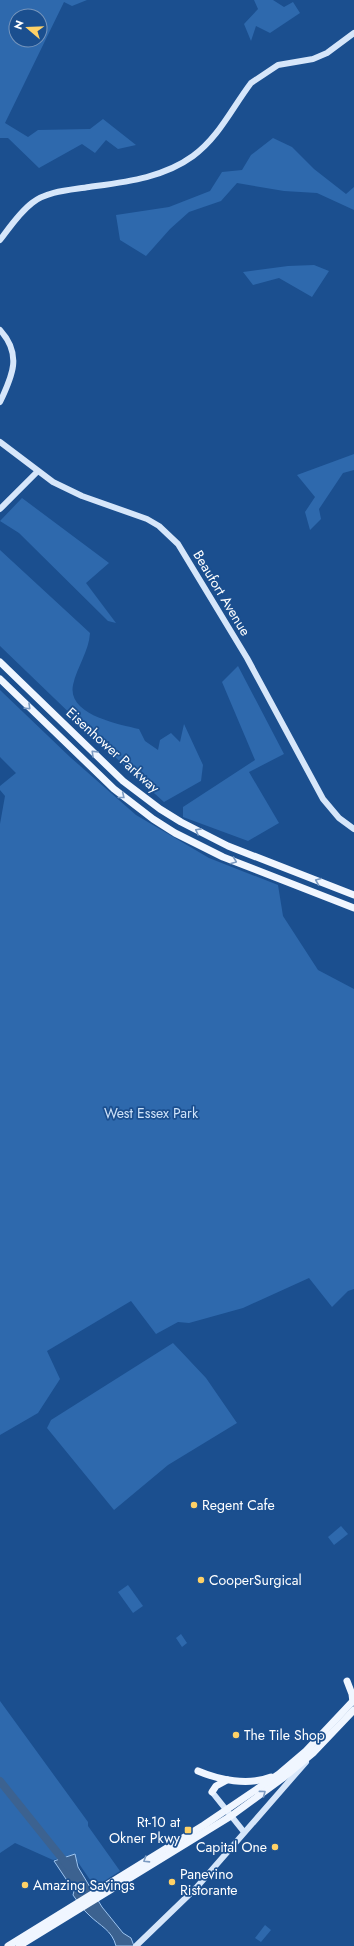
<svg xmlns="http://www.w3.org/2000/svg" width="354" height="1946" viewBox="0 0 354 1946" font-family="Jost,sans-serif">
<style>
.green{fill:#2e69ad;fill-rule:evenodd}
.water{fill:#3c6290;stroke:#9cc4f0}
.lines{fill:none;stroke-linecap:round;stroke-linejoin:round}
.river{stroke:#3c6290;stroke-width:8}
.secondary{stroke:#d6e6fa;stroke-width:6}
.primary{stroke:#f0f6ff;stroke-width:7}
.oneway{stroke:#7b9ac1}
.poi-dot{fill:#ffd166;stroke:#1b4f8f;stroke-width:1.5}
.labels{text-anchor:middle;stroke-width:3.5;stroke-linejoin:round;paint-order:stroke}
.street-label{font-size:14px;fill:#fff;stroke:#1b4f8f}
.park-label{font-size:14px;fill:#cfe3fa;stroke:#1b4f8f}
.poi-label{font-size:14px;fill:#fff;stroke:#1b4f8f;text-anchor:start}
</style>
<rect width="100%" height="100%" fill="#1b4f8f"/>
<g class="green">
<path d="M 0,0 L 87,0 L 72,6 L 64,2 L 5,123 L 28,137 L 38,130 L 90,129 L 103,119 L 136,145 L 118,149 L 106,140 L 95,153 L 82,144 L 39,168 L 8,138 L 0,138 ZM 16,16 L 40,16 L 40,40 L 16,40 Z"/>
<polygon points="254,0 273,0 284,7 293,2 300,13 270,33 256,26 251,41 244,24 258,9"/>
<polygon points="273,138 292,147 314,169 346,194 354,187 354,210 317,193 284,191 237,183 221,201 189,212 170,229 146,256 120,240 116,215 169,207 210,191 222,172 242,170 251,155"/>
<polygon points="314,265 329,271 312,297 279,278 253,285 243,272 288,266"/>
<polygon points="354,454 354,470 343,473 319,509 321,519 310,530 305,512 315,497 297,475"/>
<polygon points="22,498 109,563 86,583 116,623 108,621 19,533 0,521"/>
<path d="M 0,550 L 90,633 C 89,651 77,667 73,685 C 67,715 119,724 139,729 L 145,741 L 158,750 L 160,740 L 171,733 L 180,742 L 184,724 L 203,765 L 201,781 L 164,802 L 135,776 L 0,646 Z"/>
<polygon points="238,666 284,754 249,772 279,823 248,841 183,817 183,807 255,760 222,682"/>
<polygon points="0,690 70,757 136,815 209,858 278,885 283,916 318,970 354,989 354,1289 348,1291 332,1307 309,1278 243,1308 189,1323 178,1322 156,1334 131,1301 47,1351 60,1379 38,1413 0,1435 0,824 5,796 0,790 0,786 16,773 0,757"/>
<polygon points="173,1343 206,1378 237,1423 168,1465 114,1510 47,1428 51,1420"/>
<polygon points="341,1526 348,1534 334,1545 328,1537"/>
<polygon points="128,1585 143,1606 133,1613 118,1592"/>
<polygon points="181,1634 187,1643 182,1647 176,1638"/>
<polygon points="0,1701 88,1822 88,1826 120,1871 95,1887 73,1855 53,1860 15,1843 0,1853"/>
<polygon points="265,1925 271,1930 261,1942 255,1938"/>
</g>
<path class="water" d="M 75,1854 L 78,1867 L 102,1907 L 123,1933 L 131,1938 L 134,1946 L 116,1946 C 112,1930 100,1926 89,1915 C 83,1910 78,1902 73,1895 L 74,1891 L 54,1861 Z"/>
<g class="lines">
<polyline class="river" points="0,1781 69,1867"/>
<g class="secondary">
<path d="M 0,240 C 10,227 19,213 32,203 C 47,191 71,190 89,187 C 125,182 163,178 193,156 C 219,137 232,108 251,83 L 278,65 L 313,59 L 327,53 L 354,33"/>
<path d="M 0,330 C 22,354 13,375 0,402"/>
<polyline points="0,442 53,482 82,496 147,519 159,526 178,544 247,658 323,799 339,818 354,829"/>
<polyline points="0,509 37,472"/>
<polyline points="212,1792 244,1832"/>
<polyline points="136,1946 196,1888 306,1762"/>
</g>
<g class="primary">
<polyline points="0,662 123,781 160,809 181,822 228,846 354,895"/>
<polyline points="0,679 114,789 153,819 175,833 223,857 354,908"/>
<polyline points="347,1681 352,1694 353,1702"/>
<path d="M 198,1771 C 219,1780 248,1786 271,1777"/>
<polyline points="212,1792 216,1786 227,1780"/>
<polyline points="8,1946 204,1825 279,1774 306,1751 354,1700"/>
<polyline points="19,1946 231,1816 283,1778 313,1753 354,1710"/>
</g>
</g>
<defs><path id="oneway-chevron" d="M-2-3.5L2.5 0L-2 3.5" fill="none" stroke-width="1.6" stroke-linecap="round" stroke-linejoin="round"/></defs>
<g class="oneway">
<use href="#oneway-chevron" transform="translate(28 707) rotate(44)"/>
<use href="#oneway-chevron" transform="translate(94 753) rotate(-136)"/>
<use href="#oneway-chevron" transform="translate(122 796) rotate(39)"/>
<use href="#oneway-chevron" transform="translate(198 831) rotate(-152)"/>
<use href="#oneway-chevron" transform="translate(234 861) rotate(21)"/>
<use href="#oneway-chevron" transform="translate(318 881) rotate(-158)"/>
<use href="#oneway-chevron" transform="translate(263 1793) rotate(-37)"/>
<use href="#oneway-chevron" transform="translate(146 1860) rotate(148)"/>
</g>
<g class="poi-dot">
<circle cx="194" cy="1505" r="4"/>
<circle cx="201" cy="1580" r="4"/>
<circle cx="236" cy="1735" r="4"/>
<rect x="184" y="1826" width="8" height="8" rx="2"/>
<circle cx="275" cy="1847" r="4"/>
<circle cx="172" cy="1882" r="4"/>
<circle cx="25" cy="1885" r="4"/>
</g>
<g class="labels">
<g class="street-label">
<text transform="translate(222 593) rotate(59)" y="5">Beaufort Avenue</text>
<text transform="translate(113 750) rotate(42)" y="5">Eisenhower Parkway</text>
</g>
<g class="park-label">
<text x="151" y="1118">West Essex Park</text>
</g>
<g class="poi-label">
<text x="202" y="1510">Regent Cafe</text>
<text x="209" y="1585">CooperSurgical</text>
<text x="244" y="1740">The Tile Shop</text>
<text x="180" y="1827" text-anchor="end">Rt-10 at<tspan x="180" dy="16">Okner Pkwy</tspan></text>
<text x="267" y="1852" text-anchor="end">Capital One</text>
<text x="180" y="1879">Panevino<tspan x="180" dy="16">Ristorante</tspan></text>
<text x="33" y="1890">Amazing Savings</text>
</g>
</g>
<g transform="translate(28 28) rotate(289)"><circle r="19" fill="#1b4f8f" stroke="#7695bc"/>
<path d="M0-3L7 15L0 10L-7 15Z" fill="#ffd166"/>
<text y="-6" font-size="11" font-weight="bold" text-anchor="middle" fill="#ffffff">N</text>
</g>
</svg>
